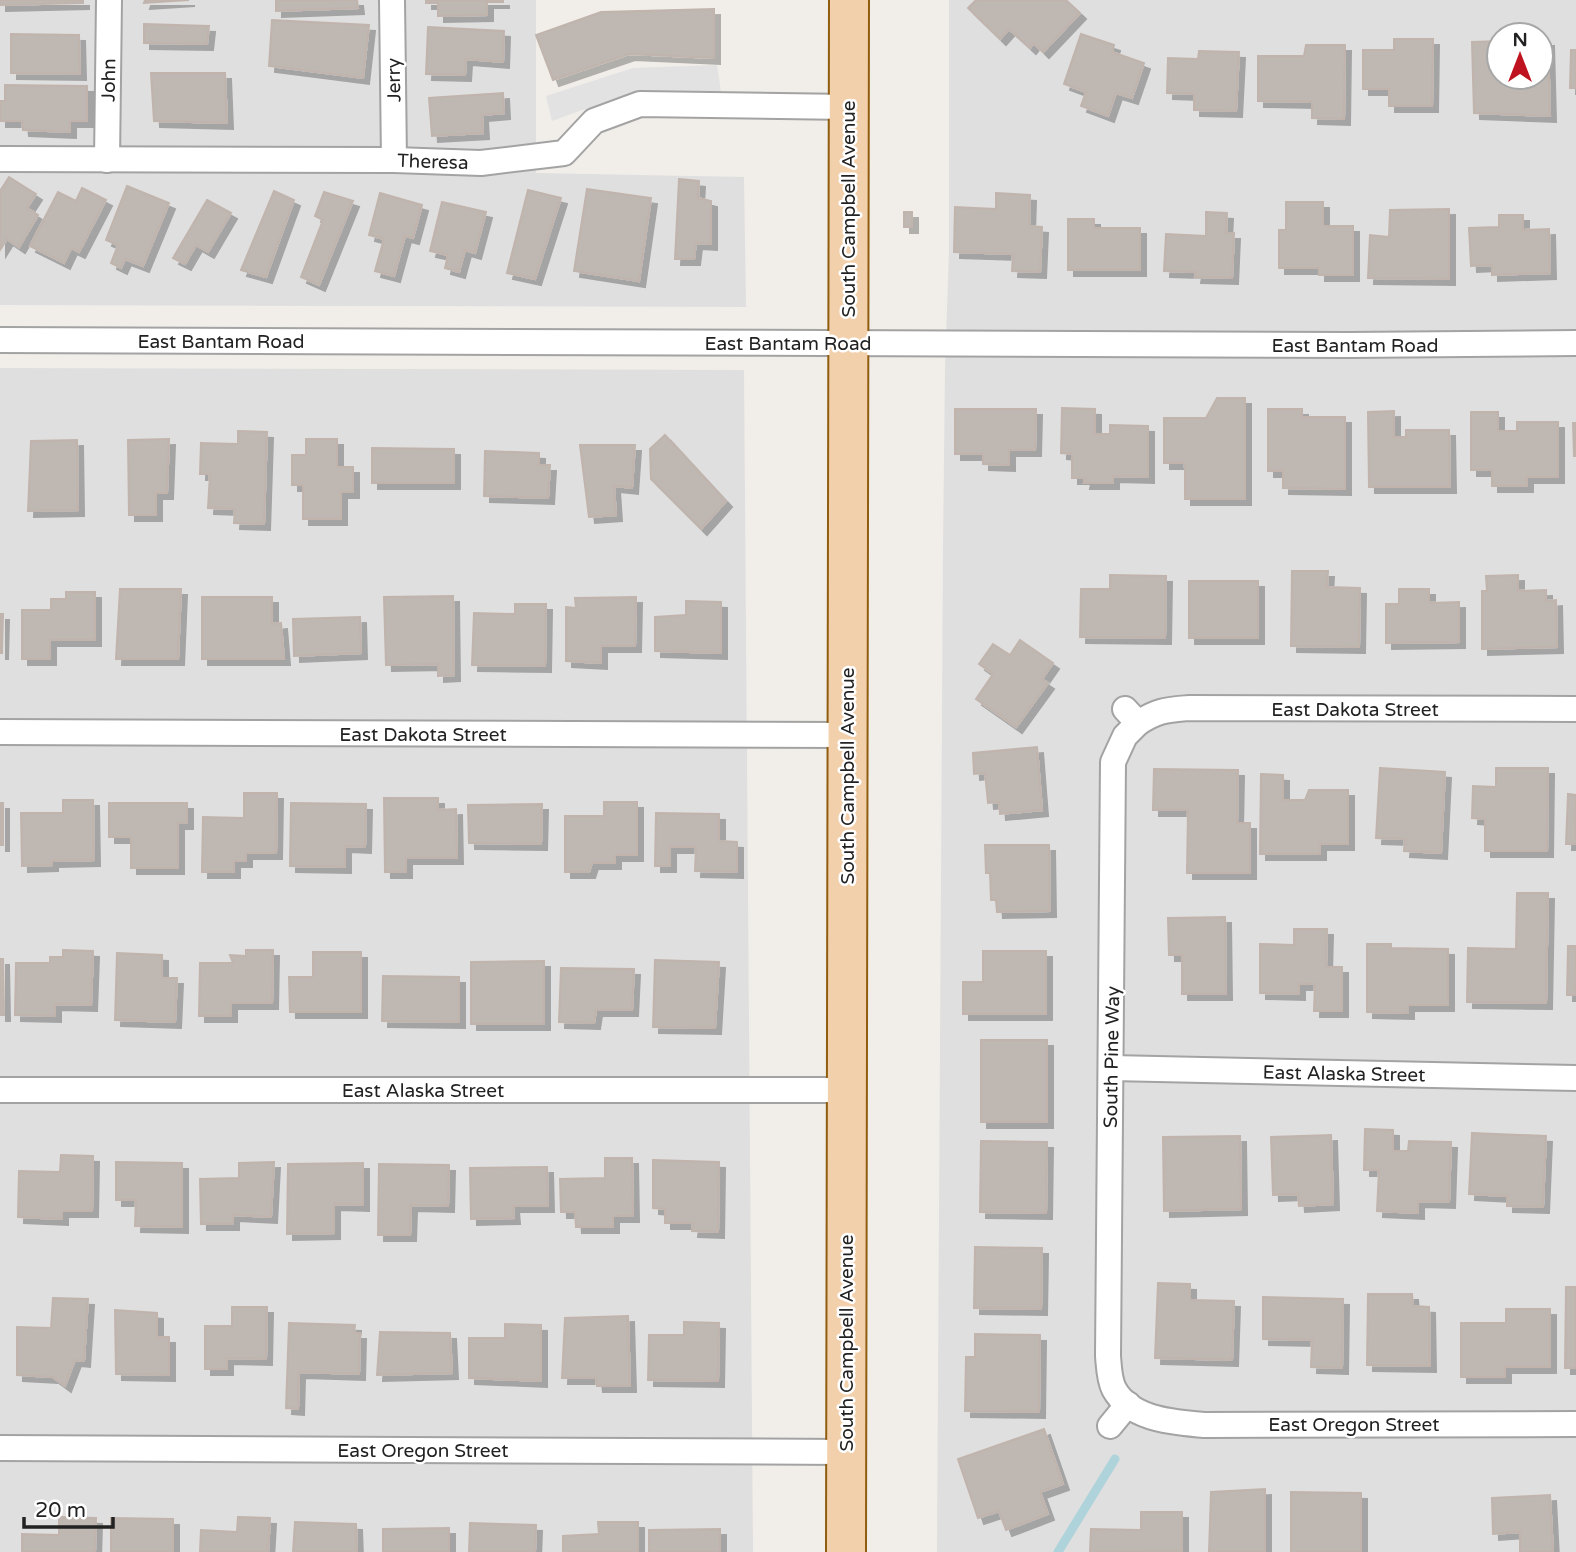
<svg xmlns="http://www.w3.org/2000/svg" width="1576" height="1552" viewBox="0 0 1576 1552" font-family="'Varela Round',sans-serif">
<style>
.residential{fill:#dfdfdf;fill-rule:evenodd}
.parking{fill:#e2e2e2}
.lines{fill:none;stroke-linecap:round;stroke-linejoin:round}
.stream{stroke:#afd3da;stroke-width:9}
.building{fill:#beb7b2;stroke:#c1b4ad;stroke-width:2;filter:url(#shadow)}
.street-casing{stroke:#a3a3a3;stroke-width:28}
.primary-casing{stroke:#905d0f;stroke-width:42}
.street{stroke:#fff;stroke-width:24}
.primary{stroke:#f3d0ac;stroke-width:38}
.labels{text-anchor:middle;stroke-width:5;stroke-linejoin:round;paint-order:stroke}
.street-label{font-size:19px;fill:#222;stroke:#fff}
</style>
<defs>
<filter id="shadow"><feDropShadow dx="6" dy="6" stdDeviation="0" flood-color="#0004"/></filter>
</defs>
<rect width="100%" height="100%" fill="#f1eee9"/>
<g class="residential">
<polygon points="0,0 536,0 536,173 744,177 746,307 0,305"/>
<path d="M 949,0 L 1576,0 L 1576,1552 L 937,1552 L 943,547 L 945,369 L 949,251 ZM 1499,35 L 1541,35 L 1541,77 L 1499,77 Z"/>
<polygon points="0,368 744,370 753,1552 0,1552"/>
</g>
<polygon class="parking" points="717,65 721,92 632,92 552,121 546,96 633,68"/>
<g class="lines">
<polyline class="stream" points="1058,1552 1115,1459"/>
</g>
<g class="building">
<polygon points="0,0 83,0 83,3 0,5"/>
<polygon points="145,0 189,0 144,3"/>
<polygon points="276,0 357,0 358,8 276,11"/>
<polygon points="426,0 503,0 503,2 487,2 487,15 438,16 438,3 426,3"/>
<polygon points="976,0 1066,0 1080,13 1043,52 1034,43 1030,48 1009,29 1000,39 968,8"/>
<polygon points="714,9 714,58 629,54 553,80 536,35 601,12"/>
<polygon points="272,20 369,25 363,78 269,66"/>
<polygon points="144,24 209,26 207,44 144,43"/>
<polygon points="428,27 504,31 503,62 466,59 465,75 426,74"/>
<polygon points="11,34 79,35 80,74 11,73"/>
<polygon points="1081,34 1114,45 1112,52 1144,63 1132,98 1116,93 1108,116 1081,106 1086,92 1064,84"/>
<polygon points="1394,39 1433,39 1432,106 1389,106 1389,89 1363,89 1363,50 1394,50"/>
<polygon points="1548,40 1550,116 1474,113 1472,42 1499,41 1499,77 1541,77 1541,41"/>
<polygon points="1306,45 1345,45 1344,119 1312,118 1312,102 1258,101 1258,56 1304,56"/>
<polygon points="1571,50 1576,50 1576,88 1570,88"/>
<polygon points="1199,51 1239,52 1236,111 1194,110 1194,94 1167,93 1168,58 1198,59"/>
<polygon points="151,73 225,73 227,123 154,121"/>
<polygon points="5,85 87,86 87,121 70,121 70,132 23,130 22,121 0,121 0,101 5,101"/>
<polygon points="503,93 504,113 482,115 483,133 432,136 429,98"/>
<polygon points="9,177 36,194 27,208 38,215 19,247 7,239 0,250 0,191"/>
<polygon points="679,179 699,181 698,198 711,201 711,244 696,243 694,259 675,259"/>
<polygon points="127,186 169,203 143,266 125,259 121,268 111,263 118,245 106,240"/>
<polygon points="82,188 106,200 79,252 71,248 64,263 30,246 58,192 76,201"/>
<polygon points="587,189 651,198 639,281 574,271"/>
<polygon points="528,190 561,198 535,279 507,273"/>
<polygon points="274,191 294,200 266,277 241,270"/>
<polygon points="324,192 353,201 319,285 301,277 323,220 315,216"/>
<polygon points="380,193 422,205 413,238 405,236 394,276 375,271 384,239 369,235"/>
<polygon points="996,193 1030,195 1029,226 1042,227 1040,272 1012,271 1013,254 954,252 955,207 996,209"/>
<polygon points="207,200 231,213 208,252 196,245 185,264 173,258"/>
<polygon points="442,202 486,212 475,253 465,250 459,272 445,268 448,255 430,251"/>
<polygon points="1286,202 1323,202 1323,226 1353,226 1353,275 1319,275 1319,268 1279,268 1279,230 1286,230"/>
<polygon points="1449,209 1449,279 1368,278 1370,235 1389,237 1390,210"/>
<rect x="904" y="212" width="8" height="15"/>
<polygon points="1206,212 1227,213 1226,233 1234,233 1232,278 1195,277 1196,272 1164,271 1166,234 1206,236"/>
<polygon points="1499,215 1523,215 1523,230 1549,229 1550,273 1492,275 1492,265 1471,266 1469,228 1499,227"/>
<polygon points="1068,219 1094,219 1094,228 1140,228 1140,270 1068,270"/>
<polygon points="1217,398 1245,398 1245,499 1185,499 1185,468 1184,463 1164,463 1164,418 1206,418"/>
<polygon points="1062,408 1095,409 1095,434 1110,434 1110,425 1148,426 1148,477 1113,476 1113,483 1084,483 1085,478 1072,478 1072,454 1061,453"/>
<polygon points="955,409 1036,409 1035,450 1009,450 1009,465 983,464 983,454 955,454"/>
<polygon points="1268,409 1302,409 1302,417 1345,417 1345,489 1283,488 1283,471 1268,471"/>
<polygon points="1394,411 1394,437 1406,437 1406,430 1449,430 1450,487 1369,487 1368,412"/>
<polygon points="1471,412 1498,412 1498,431 1517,431 1517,422 1558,422 1558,477 1527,477 1527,486 1492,486 1492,470 1471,470"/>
<polygon points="1573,423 1576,423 1576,456 1574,456"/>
<polygon points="238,431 267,432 264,524 234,523 235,509 208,508 210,474 200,474 201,443 238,444"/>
<polygon points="665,435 726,501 701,529 651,479 650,449"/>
<polygon points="169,439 167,493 156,493 156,515 129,515 128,440"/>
<polygon points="306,439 337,439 337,467 353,467 353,492 341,492 341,519 303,519 303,485 292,485 292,455 306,455"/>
<polygon points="77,440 78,510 28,511 31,441"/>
<polygon points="580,445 635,445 632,488 614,486 616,515 589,517"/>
<polygon points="372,448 454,449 454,483 372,483"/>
<polygon points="485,451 539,453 539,465 550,465 548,498 484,496"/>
<polygon points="1292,571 1328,571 1327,587 1360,588 1359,647 1291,646"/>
<polygon points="1110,575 1166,576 1165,638 1080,637 1081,589 1110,589"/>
<polygon points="1518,575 1518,591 1546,590 1546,601 1556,600 1557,647 1482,649 1482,591 1487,591 1486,576"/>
<rect x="1189" y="581" width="69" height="57"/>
<polygon points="120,589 181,589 178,659 116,659"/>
<polygon points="1399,589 1429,589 1429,603 1459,602 1459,642 1386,643 1386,604 1399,604"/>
<polygon points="66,592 95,592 95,640 50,640 50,659 22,659 22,610 51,610 51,599 66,599"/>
<polygon points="453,596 454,675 438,676 438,664 386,665 384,597"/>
<polygon points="202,597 272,597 272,624 281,623 284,659 202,659"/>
<polygon points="636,597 635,646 601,646 601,663 566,661 566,607 576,608 575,598"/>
<polygon points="686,601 721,602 721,653 655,651 655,617 686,615"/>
<polygon points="515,604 546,604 545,666 472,665 474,613 515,614"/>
<polygon points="0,614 3,614 2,653 0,653"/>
<polygon points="360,617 361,653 294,656 293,619"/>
<polygon points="1020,640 1053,663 1042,679 1048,683 1016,727 976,699 993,674 979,664 993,644 1010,655"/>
<polygon points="1037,747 1042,810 1000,814 999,802 988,803 985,773 974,774 973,753"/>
<polygon points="1380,768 1445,772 1441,853 1404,851 1405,839 1376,838"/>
<polygon points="1496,768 1548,768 1547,851 1485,851 1485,819 1472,818 1473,786 1496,787"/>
<polygon points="1154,769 1238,770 1237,823 1250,823 1250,873 1187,873 1188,810 1153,810"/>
<polygon points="1261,774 1283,775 1283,800 1305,800 1309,790 1348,790 1348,844 1320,844 1320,854 1260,854"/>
<polygon points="244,793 277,793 276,853 246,853 246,861 234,861 234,872 202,872 203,817 244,818"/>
<polygon points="1568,794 1576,795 1576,844 1566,844"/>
<polygon points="384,798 438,798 438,810 456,809 457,858 406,858 406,872 385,872"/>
<polygon points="63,800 93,800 94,860 52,861 52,865 22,866 21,813 63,813"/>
<polygon points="604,802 637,802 637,855 615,855 615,863 592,863 589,872 565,872 565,816 604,816"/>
<rect x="0" y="803" width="3" height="42"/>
<polygon points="109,803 187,803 187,823 178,823 178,868 131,868 131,837 109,837"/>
<polygon points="291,803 366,804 365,847 345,846 345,867 290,866"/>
<polygon points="542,804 541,844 469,843 468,805"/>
<polygon points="656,813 719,814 719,841 737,842 737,872 695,871 696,847 670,847 670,866 655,866"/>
<polygon points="985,845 1049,845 1050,911 997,912 996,900 991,900 990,873 986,873"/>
<polygon points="1517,893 1548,893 1546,1003 1467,1002 1468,948 1516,949"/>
<polygon points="1225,917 1226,994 1182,994 1182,955 1169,955 1168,918"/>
<polygon points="1294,929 1327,929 1326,967 1342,967 1342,1011 1314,1011 1315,984 1299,984 1299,994 1260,993 1260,944 1294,945"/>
<polygon points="1367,944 1391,944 1391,948 1448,949 1448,1005 1408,1005 1408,1013 1367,1012"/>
<polygon points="1568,946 1576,946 1576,995 1567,995"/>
<polygon points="63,950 93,951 91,1005 55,1004 55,1016 15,1015 16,963 50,963 50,957 63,957"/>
<polygon points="246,950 273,950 272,1003 231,1003 231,1016 199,1016 200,963 233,963 230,955 246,956"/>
<polygon points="983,951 1046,951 1046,1014 963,1014 963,982 983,982"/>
<polygon points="313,952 361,952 361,1012 290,1012 289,977 313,977"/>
<polygon points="117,953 162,955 162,978 177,978 175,1022 115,1020"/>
<polygon points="0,959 3,959 4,1015 0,1015"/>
<polygon points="655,960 719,962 715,1028 653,1027"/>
<polygon points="544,961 544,1024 471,1024 471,962"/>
<polygon points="561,968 634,969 632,1010 596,1010 594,1023 559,1022"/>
<polygon points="383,976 459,977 459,1022 382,1021"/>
<rect x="981" y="1040" width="66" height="82"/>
<polygon points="1365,1129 1393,1130 1393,1151 1408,1151 1409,1141 1451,1142 1449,1202 1418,1201 1418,1213 1377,1211 1379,1170 1364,1170"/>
<polygon points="1472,1133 1546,1136 1543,1207 1507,1206 1507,1196 1469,1194"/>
<polygon points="1331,1135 1333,1204 1299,1206 1298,1194 1273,1195 1271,1137"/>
<polygon points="1240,1136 1241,1209 1164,1211 1163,1137"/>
<polygon points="981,1141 1047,1142 1046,1213 980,1212"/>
<polygon points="61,1155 93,1156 92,1211 62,1211 62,1219 18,1217 19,1171 60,1172"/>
<polygon points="605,1158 632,1158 633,1216 613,1216 613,1227 576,1227 575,1212 561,1212 560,1179 605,1178"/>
<polygon points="653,1160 719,1162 718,1232 692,1231 693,1223 665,1223 665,1209 653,1208"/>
<polygon points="116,1162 182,1163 182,1227 135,1226 136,1200 116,1200"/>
<polygon points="274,1162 271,1217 233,1215 233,1224 201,1224 200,1179 239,1178 239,1163"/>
<polygon points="363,1163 363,1205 334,1204 334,1233 287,1234 288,1164"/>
<polygon points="379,1164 449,1165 448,1206 411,1205 410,1235 378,1235"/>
<polygon points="547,1167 548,1206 513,1206 514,1218 471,1219 470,1168"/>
<polygon points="975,1247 1042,1248 1041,1309 974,1308"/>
<polygon points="1158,1283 1190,1284 1190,1300 1234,1301 1232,1360 1155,1358"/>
<polygon points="1566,1287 1576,1287 1576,1368 1565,1368"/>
<polygon points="1368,1294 1412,1294 1413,1306 1429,1307 1430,1366 1367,1365"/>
<polygon points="1263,1297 1343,1299 1342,1368 1311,1367 1312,1340 1263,1339"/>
<polygon points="53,1298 88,1299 84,1361 75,1360 65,1386 53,1377 17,1375 17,1327 51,1328"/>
<polygon points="232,1307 267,1307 266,1359 227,1358 227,1369 205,1369 205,1326 232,1326"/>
<polygon points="1506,1309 1550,1309 1550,1367 1505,1367 1505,1377 1461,1377 1461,1323 1506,1323"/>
<polygon points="115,1310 157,1313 157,1337 169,1337 169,1375 116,1374"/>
<polygon points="628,1316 630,1386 597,1386 596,1378 562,1378 565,1318"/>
<polygon points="684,1322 719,1323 718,1381 648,1380 649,1335 684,1335"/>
<polygon points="289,1323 355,1325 354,1333 360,1333 359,1374 299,1372 298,1409 286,1408"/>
<polygon points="505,1324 541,1325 541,1381 469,1378 469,1338 505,1338"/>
<polygon points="380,1332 450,1333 452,1373 377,1375"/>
<polygon points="975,1334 1040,1335 1039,1412 965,1411 966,1357 975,1357"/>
<polygon points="1044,1429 1063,1484 1040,1492 1048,1514 1006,1530 999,1511 978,1518 958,1459"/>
<polygon points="1265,1489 1265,1552 1209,1552 1211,1492"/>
<polygon points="1291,1492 1361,1493 1361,1552 1291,1552"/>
<polygon points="1550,1495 1553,1552 1520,1552 1520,1532 1493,1534 1492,1498"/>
<polygon points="1141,1512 1182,1512 1182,1551 1090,1552 1091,1529 1141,1530"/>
<polygon points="59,1517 96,1518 95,1552 22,1552 22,1534 59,1535"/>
<polygon points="238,1517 270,1518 268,1552 200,1552 201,1530 237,1532"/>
<polygon points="111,1518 173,1519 173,1552 111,1552"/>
<polygon points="295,1522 356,1524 357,1552 293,1552"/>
<polygon points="598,1522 638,1522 638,1552 563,1552 563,1536 599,1534"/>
<polygon points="470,1523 536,1525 535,1552 469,1552"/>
<polygon points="449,1528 449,1552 383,1552 383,1529"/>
<polygon points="720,1529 720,1552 649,1552 649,1530"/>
</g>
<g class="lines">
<g class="street-casing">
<g id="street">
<polyline points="392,0 394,160"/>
<polyline points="0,159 394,160 481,163 564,153 594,121 640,104 849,107"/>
<polyline points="107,160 109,0"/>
<polyline points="0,340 1349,345 1576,343"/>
<path d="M 1125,709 L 1138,723 L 1125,736 L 1113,762 L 1108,1356 C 1109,1367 1109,1379 1114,1389 C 1131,1420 1173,1422 1204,1425 L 1576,1424"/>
<path d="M 1138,723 C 1158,710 1166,710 1189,708 L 1576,709"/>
<polyline points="0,732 847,735"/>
<polyline points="1111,1068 1576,1078"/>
<polyline points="0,1090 846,1090"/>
<polyline points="1110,1426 1128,1404"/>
<polyline points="0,1448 846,1452"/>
</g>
</g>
<g class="primary-casing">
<polyline id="primary" points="846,1552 849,0"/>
</g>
<use href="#street" class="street"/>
<use href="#primary" class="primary"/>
</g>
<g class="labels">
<g class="street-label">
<text transform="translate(108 80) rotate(-89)" y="7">John</text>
<text transform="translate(393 80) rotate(-91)" y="7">Jerry</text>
<text transform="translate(433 161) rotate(2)" y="7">Theresa</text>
<text transform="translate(848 209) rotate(-90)" y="7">South Campbell Avenue</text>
<text x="221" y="348">East Bantam Road</text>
<text x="788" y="350">East Bantam Road</text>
<text x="1355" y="352">East Bantam Road</text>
<text x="1355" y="716">East Dakota Street</text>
<text x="423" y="741">East Dakota Street</text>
<text transform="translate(847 776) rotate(-90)" y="7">South Campbell Avenue</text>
<text transform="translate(1111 1057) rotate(-89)" y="7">South Pine Way</text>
<text transform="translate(1344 1073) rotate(1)" y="7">East Alaska Street</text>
<text x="423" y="1097">East Alaska Street</text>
<text transform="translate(846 1343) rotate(-90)" y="7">South Campbell Avenue</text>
<text x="1354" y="1431">East Oregon Street</text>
<text x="423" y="1457">East Oregon Street</text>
</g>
</g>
<g transform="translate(1520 56)"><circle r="33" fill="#ffffff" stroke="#a7a7a7" stroke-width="2"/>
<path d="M0-5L12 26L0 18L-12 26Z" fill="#bf1420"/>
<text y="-10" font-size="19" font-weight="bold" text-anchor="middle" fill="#222222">N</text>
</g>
<path d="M24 1517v10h89v-10" fill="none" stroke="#222222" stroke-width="3.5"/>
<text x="35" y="1517" font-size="21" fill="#222222" stroke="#ffffff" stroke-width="5" paint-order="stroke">20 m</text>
</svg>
